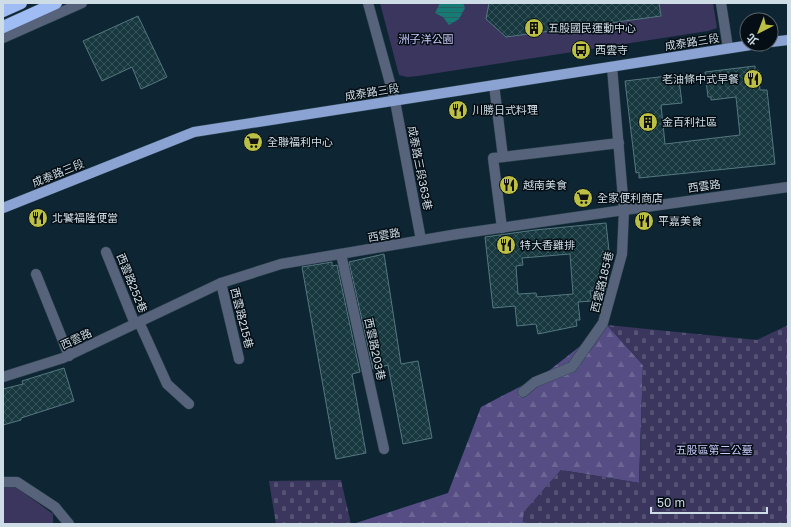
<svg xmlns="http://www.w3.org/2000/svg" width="791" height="527" viewBox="0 0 791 527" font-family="'Golos Text','Noto Sans TC',sans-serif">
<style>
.green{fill:#3b365d}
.forest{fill:url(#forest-firs)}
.cemetery{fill:url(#cemetery-stones)}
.water{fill:url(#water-rules)}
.building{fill:url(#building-cross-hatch);stroke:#55777f;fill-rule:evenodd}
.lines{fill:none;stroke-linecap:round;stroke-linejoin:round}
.minor-casing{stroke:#2d4350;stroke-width:11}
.major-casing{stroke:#2d4350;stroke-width:11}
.highway-casing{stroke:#2d4350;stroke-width:13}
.minor{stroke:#57637a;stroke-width:10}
.major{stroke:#8ba3d2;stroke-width:10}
.highway{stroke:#a0bcf5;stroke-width:12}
.labels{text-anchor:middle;stroke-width:3;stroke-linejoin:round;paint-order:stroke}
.poi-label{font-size:11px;fill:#cedce5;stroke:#050e14;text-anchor:start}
.park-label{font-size:11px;fill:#cdc8fb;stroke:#050e14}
.street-label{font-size:11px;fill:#cedce5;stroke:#050e14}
</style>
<defs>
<pattern id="forest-firs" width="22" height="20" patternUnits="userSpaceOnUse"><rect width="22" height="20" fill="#554d83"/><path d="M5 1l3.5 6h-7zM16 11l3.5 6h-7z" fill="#6c6694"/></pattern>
<pattern id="cemetery-stones" width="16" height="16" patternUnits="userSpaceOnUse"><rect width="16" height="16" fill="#3b365d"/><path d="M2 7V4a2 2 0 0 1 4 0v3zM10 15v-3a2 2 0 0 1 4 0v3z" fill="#565274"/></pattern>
<pattern id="water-rules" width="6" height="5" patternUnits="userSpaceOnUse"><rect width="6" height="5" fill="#167b74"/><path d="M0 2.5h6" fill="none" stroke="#28615f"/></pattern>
<pattern id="building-cross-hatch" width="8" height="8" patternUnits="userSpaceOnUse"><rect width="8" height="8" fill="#16383e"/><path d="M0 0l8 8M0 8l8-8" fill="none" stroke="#37545a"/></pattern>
</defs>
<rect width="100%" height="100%" fill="#0e2634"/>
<g class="green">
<polygon points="380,3 713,3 717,28 708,31 418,76 407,77 399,75"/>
<polygon points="3,486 16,487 53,514 53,524 3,524"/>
</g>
<polygon class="forest" points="607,325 643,365 639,483 561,470 524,512 523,524 353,524 448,493 481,407 546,373"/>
<g class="cemetery">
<polygon points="607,325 757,340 788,325 788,524 523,524 524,512 561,470 639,483 643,365"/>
<polygon points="341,480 351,524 276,524 269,481"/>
</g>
<polygon class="water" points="440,3 463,3 465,8 459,19 449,25 443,17 435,13"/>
<g class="building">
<polygon points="489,3 659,3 661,16 506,37 486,19"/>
<polygon points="138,16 167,77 141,89 132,67 102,81 83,41"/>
<polygon points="755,66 755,71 758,70 760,90 767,90 775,164 639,178 639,172 636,173 625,81 676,75 676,80 679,80 682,103 661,105 665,144 740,135 736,97 711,100 711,97 708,97 705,72"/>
<path d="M 606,223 L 609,251 L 602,252 L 606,289 L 590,291 L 592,301 L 578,302 L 580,320 L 576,320 L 577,326 L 538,334 L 536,324 L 517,326 L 515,306 L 493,308 L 485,237 L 535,230 ZM 570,254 L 573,294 L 537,297 L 536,293 L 518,294 L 516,266 L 523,265 L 522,258 Z"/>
<polygon points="384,254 401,364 418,361 432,438 403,444 388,365 373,369 349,262"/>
<polygon points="332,262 332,266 337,265 360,372 352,374 366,453 336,459 302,267"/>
<polygon points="64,368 74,401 21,418 21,420 3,425 3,389 23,384 22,381"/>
</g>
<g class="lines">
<g class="minor-casing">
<g id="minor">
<polyline points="368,3 395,101 421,240"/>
<polyline points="721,3 728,48"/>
<polyline points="3,38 82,3"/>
<polyline points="494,85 503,157 493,158 502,228"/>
<polyline points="503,157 619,143"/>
<polyline points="106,252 135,324"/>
<polyline points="341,254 384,449"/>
<polyline points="36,274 69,356"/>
<polyline points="221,283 239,359"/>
<polyline points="139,322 167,384 189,404"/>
<polyline points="3,377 63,358 221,283 281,264 458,234 624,210 788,187"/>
<polyline points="523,392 535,382 572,367 603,323 622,254 624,210 612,67"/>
<polyline points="3,482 17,482 55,507 69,524"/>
</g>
</g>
<g class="major-casing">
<g id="major">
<polyline points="771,42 788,40"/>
<polyline points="3,208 194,132 757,44"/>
</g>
</g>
<g class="highway-casing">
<g id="highway">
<polyline points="3,11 21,3"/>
<polyline points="3,27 56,3"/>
</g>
</g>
<use href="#minor" class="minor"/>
<use href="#major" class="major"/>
<use href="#highway" class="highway"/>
</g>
<defs>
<g id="building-disc" transform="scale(1)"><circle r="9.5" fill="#bbc044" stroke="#050e14"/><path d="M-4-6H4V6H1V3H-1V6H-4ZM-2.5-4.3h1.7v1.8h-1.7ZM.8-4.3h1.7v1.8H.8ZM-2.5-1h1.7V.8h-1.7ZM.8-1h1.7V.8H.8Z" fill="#111"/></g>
<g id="bus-disc" transform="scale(1)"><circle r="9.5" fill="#bbc044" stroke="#050e14"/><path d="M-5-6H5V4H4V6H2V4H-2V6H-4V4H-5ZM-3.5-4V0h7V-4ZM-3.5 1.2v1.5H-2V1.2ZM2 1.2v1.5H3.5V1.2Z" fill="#111"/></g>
<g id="restaurant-disc" transform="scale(1)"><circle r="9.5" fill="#bbc044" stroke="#050e14"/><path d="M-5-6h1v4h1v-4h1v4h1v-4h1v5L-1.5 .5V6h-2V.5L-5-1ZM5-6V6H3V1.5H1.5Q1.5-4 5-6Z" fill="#111"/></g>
<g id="supermarket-disc" transform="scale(1)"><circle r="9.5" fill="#bbc044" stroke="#050e14"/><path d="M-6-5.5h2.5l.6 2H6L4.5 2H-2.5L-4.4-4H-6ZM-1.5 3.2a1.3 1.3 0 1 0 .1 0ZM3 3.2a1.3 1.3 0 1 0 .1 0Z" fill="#111"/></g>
</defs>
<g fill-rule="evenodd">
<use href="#building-disc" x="534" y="28"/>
<use href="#bus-disc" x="581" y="50"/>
<use href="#restaurant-disc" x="753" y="79"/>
<use href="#restaurant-disc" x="458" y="110"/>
<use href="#building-disc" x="648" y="122"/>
<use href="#supermarket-disc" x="253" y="142"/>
<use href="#restaurant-disc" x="509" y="185"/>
<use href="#supermarket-disc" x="583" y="198"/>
<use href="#restaurant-disc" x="38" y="218"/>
<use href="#restaurant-disc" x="644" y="221"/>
<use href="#restaurant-disc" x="506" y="245"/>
</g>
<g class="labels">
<g class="poi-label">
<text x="548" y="32">五股國民運動中心</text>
<text x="595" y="54">西雲寺</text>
<text x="739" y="83" text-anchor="end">老油條中式早餐</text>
<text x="472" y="114">川勝日式料理</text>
<text x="662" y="126">金百利社區</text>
<text x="267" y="146">全聯福利中心</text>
<text x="523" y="189">越南美食</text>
<text x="597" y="202">全家便利商店</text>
<text x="52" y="222">北饕福隆便當</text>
<text x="658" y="225">平嘉美食</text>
<text x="520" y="249">特大香雞排</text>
</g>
<g class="park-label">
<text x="426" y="43">洲子洋公園</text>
<text x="714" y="454">五股區第二公墓</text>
</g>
<g class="street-label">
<text transform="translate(692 42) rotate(-9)" y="4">成泰路三段</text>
<text transform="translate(372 92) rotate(-9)" y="4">成泰路三段</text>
<text transform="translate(420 168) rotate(79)" y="4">成泰路三段363巷</text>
<text transform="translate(58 173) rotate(-22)" y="4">成泰路三段</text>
<text transform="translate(704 186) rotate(-8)" y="4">西雲路</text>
<text transform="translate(384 235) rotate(-10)" y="4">西雲路</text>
<text transform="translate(602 282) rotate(-76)" y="4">西雲路185巷</text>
<text transform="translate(132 283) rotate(68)" y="4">西雲路252巷</text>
<text transform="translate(242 318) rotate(76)" y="4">西雲路215巷</text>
<text transform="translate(76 339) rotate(-25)" y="4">西雲路</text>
<text transform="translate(375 349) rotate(78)" y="4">西雲路203巷</text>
</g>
</g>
<rect width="791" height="527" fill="none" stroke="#cedce5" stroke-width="8"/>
<g transform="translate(759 32) rotate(222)"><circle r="19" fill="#050e14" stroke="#556068"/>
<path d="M0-3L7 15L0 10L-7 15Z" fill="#bbc044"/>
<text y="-6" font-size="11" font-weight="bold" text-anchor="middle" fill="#cedce5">北</text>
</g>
<path d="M651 507v6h116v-6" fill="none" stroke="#cedce5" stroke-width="2"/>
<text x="657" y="507" font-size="12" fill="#cedce5" stroke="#050e14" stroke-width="3" paint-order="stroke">50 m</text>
</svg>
